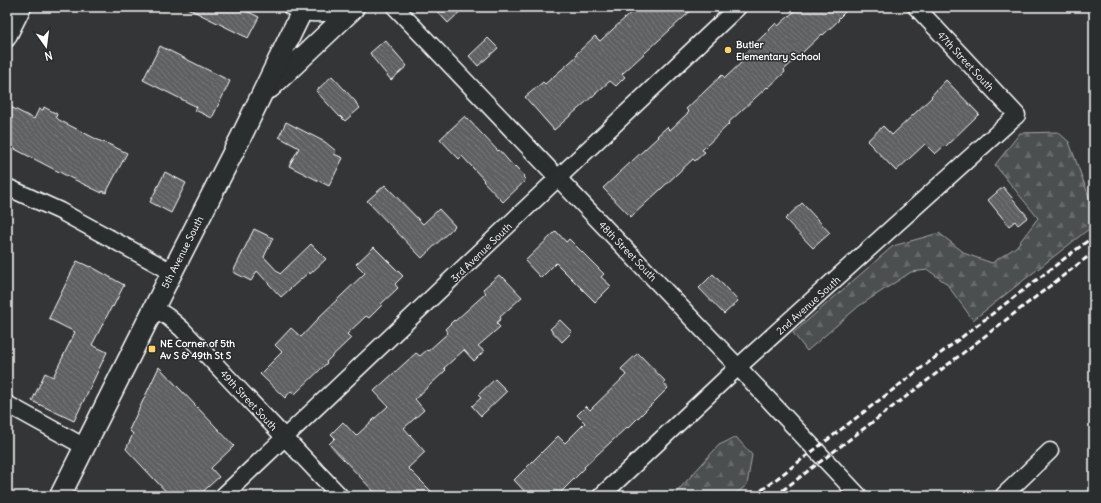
<svg xmlns="http://www.w3.org/2000/svg" width="1101" height="503" viewBox="0 0 1101 503" font-family="Delius,sans-serif">
<style>
.forest{fill:url(#forest-firs);stroke:#a6a7a8}
.building{fill:url(#building-back-hatch);stroke:#fff}
.lines{fill:none;stroke-linecap:round;stroke-linejoin:round}
.minor-casing{stroke:#fff;stroke-width:19}
.tertiary-casing{stroke:#fff;stroke-width:23}
.minor{stroke:#2a2d2e;stroke-width:16}
.tertiary{stroke:#2a2d2e;stroke-width:20}
.rail{stroke:#fff;stroke-width:3;stroke-dasharray:6 3;stroke-linecap:butt}
.poi-dot{fill:#ffd166;stroke:#2a2d2e;stroke-width:1.5}
.labels{text-anchor:middle;stroke-width:3;stroke-linejoin:round;paint-order:stroke}
.poi-label{font-size:10px;font-weight:bold;fill:#fff;stroke:#2a2d2e;text-anchor:start}
.street-label{font-size:10px;fill:#fff;stroke:#2a2d2e}
</style>
<defs>
<pattern id="forest-firs" width="22" height="20" patternUnits="userSpaceOnUse"><rect width="22" height="20" fill="#4c4f50"/><path d="M5 1l3.5 6h-7zM16 11l3.5 6h-7z" fill="#67696a"/></pattern>
<pattern id="building-back-hatch" width="6" height="6" patternUnits="userSpaceOnUse"><rect width="6" height="6" fill="#5f6162"/><path d="M-1 5l2 2M0 0l6 6M5-1l2 2" fill="none" stroke="#77797a"/></pattern>
</defs>
<rect width="100%" height="100%" fill="#333536"/>
<filter id="ink" filterUnits="userSpaceOnUse"><feTurbulence type="fractalNoise" baseFrequency=".025" numOctaves="2"/><feDisplacementMap in="SourceGraphic" scale="8" xChannelSelector="R" yChannelSelector="G"/><feConvolveMatrix kernelMatrix="1 2 1 2 8 2 1 2 1" color-interpolation-filters="sRGB"/></filter>
<g filter="url(#ink)">
<g class="forest">
<polygon points="1058,132 1069,142 1091,202 1094,201 1094,225 973,320 946,283 928,270 911,272 859,306 807,351 793,333 893,246 939,233 966,254 992,263 1016,247 1038,218 995,165 1020,133"/>
<polygon points="736,437 752,455 747,485 733,496 673,496 719,445"/>
</g>
<g class="building">
<polygon points="185,7 238,7 259,17 248,38"/>
<polygon points="433,7 465,7 448,23"/>
<polygon points="637,7 695,7 622,74 625,77 616,86 610,81 554,130 525,97 543,82 545,84 577,56 576,54 595,36 600,41"/>
<polygon points="799,7 850,7 838,19 839,20 823,35 822,34 784,70 785,72 768,88 767,87 728,123 729,124 702,150 705,152 695,161 693,159 631,217 603,188 658,137 657,136 667,127 670,130 689,112 686,109 722,75 725,78 743,61 740,58 767,32 776,23 778,26"/>
<polygon points="488,38 498,48 478,66 469,56"/>
<polygon points="385,40 407,66 391,80 373,58 370,53"/>
<polygon points="160,46 230,81 212,118 195,110 197,107 143,80"/>
<polygon points="332,76 356,102 356,103 360,108 345,121 340,116 340,117 316,91"/>
<polygon points="946,80 979,114 945,147 944,146 935,154 925,144 896,171 867,141 883,126 892,135 932,97 931,96"/>
<polygon points="7,105 34,119 39,109 43,110 44,107 57,114 56,117 59,120 104,143 104,142 127,153 106,193 102,191 102,193 71,178 7,145"/>
<polygon points="465,116 498,151 499,150 514,167 515,166 525,176 523,177 526,180 503,202 483,181 484,180 462,156 459,159 440,139"/>
<polygon points="286,122 325,142 336,151 334,154 343,158 329,186 289,166 299,148 279,137"/>
<polygon points="165,172 186,183 171,213 150,202"/>
<polygon points="385,185 423,224 439,209 455,226 422,258 367,201"/>
<polygon points="1003,187 1028,217 1018,225 1015,221 1009,226 988,200"/>
<polygon points="802,203 830,233 813,248 785,219"/>
<polygon points="254,229 273,238 264,257 280,274 311,244 326,259 310,274 309,272 281,297 257,271 251,281 233,272"/>
<polygon points="556,231 566,242 569,239 604,274 601,277 611,286 595,302 556,263 541,278 525,261"/>
<polygon points="374,247 403,276 395,284 398,288 381,304 382,305 369,318 366,316 347,334 351,338 326,362 327,363 295,394 291,391 285,398 260,374 282,352 275,345 291,328 301,337 318,319 318,318 365,273 356,264"/>
<polygon points="77,261 90,267 90,266 124,285 113,307 112,306 92,345 107,352 74,421 32,401 45,373 53,377 75,332 51,320 51,319 49,318"/>
<polygon points="713,274 738,301 724,314 699,288"/>
<polygon points="499,275 502,278 503,277 522,297 500,317 501,319 496,323 500,327 478,346 484,351 474,361 464,350 444,368 446,370 415,399 424,410 404,428 425,452 408,468 436,496 378,496 329,444 335,438 331,434 343,422 356,436 388,406 374,391 416,353 420,356 427,350 428,351 448,333 445,329 454,320 455,321 486,293 483,289"/>
<polygon points="560,320 572,332 562,342 550,329"/>
<polygon points="638,353 665,381 664,383 668,388 628,428 627,427 584,467 585,468 557,496 529,496 514,480 558,436 565,443 585,423 577,415 586,406 590,410 626,375 621,369"/>
<polygon points="159,367 234,446 211,468 219,477 198,496 170,496 126,449 133,434 129,430"/>
<polygon points="495,379 507,391 481,416 472,406 481,398 478,395"/>
</g>
<g class="lines">
<g class="minor-casing">
<g id="minor">
<path d="M 291,7 C 294,8 297,10 299,11 C 311,15 346,13 356,7"/>
<polyline points="395,7 738,367 859,496"/>
<polyline points="7,39 23,7"/>
<polyline points="7,187 60,211 172,272"/>
<polyline points="154,308 168,317 182,329 340,496"/>
<polyline points="7,404 85,447"/>
<polyline points="223,496 738,7"/>
<polyline points="601,496 738,367 1017,115 916,7"/>
<polyline points="1003,496 1050,451"/>
</g>
</g>
<g class="tertiary-casing">
<g id="tertiary">
<polyline points="270,88 353,9"/>
<polyline points="60,496 162,292 242,135 304,7"/>
</g>
</g>
<use href="#minor" class="minor"/>
<use href="#tertiary" class="tertiary"/>
<g class="rail">
<polyline points="754,496 1094,236"/>
<polyline points="775,496 924,383 1094,252"/>
</g>
</g>
</g>
<g class="poi-dot">
<circle cx="728" cy="50" r="4"/>
<rect x="148" y="345" width="8" height="8" rx="2"/>
</g>
<g class="labels">
<g class="poi-label">
<text x="736" y="48">Butler<tspan x="736" dy="12">Elementary School</tspan></text>
<text x="160" y="347">NE Corner of 5th<tspan x="160" dy="12">Av S &amp; 49th St S</tspan></text>
</g>
<g class="street-label">
<text transform="translate(966 61) rotate(47)" y="4">47th Street South</text>
<text transform="translate(628 251) rotate(46)" y="4">48th Street South</text>
<text transform="translate(182 252) rotate(-63)" y="4">5th Avenue South</text>
<text transform="translate(481 252) rotate(-44)" y="4">3rd Avenue South</text>
<text transform="translate(808 305) rotate(-42)" y="4">2nd Avenue South</text>
<text transform="translate(249 400) rotate(47)" y="4">49th Street South</text>
</g>
</g>
<rect width="1101" height="503" fill="none" stroke="#2a2d2e" stroke-width="24"/>
<rect x="12" y="12" width="1077" height="479" fill="none" stroke="#fff" stroke-width="1.5" filter="url(#ink)"/>
<g transform="translate(46 46) rotate(166)" stroke="#2a2d2e" stroke-width="3" paint-order="stroke">
<path d="M0-3L7 15L0 10L-7 15Z" fill="#ffffff"/>
<text y="-6" font-size="11" font-weight="bold" text-anchor="middle" fill="#ffffff">N</text>
</g>
</svg>
